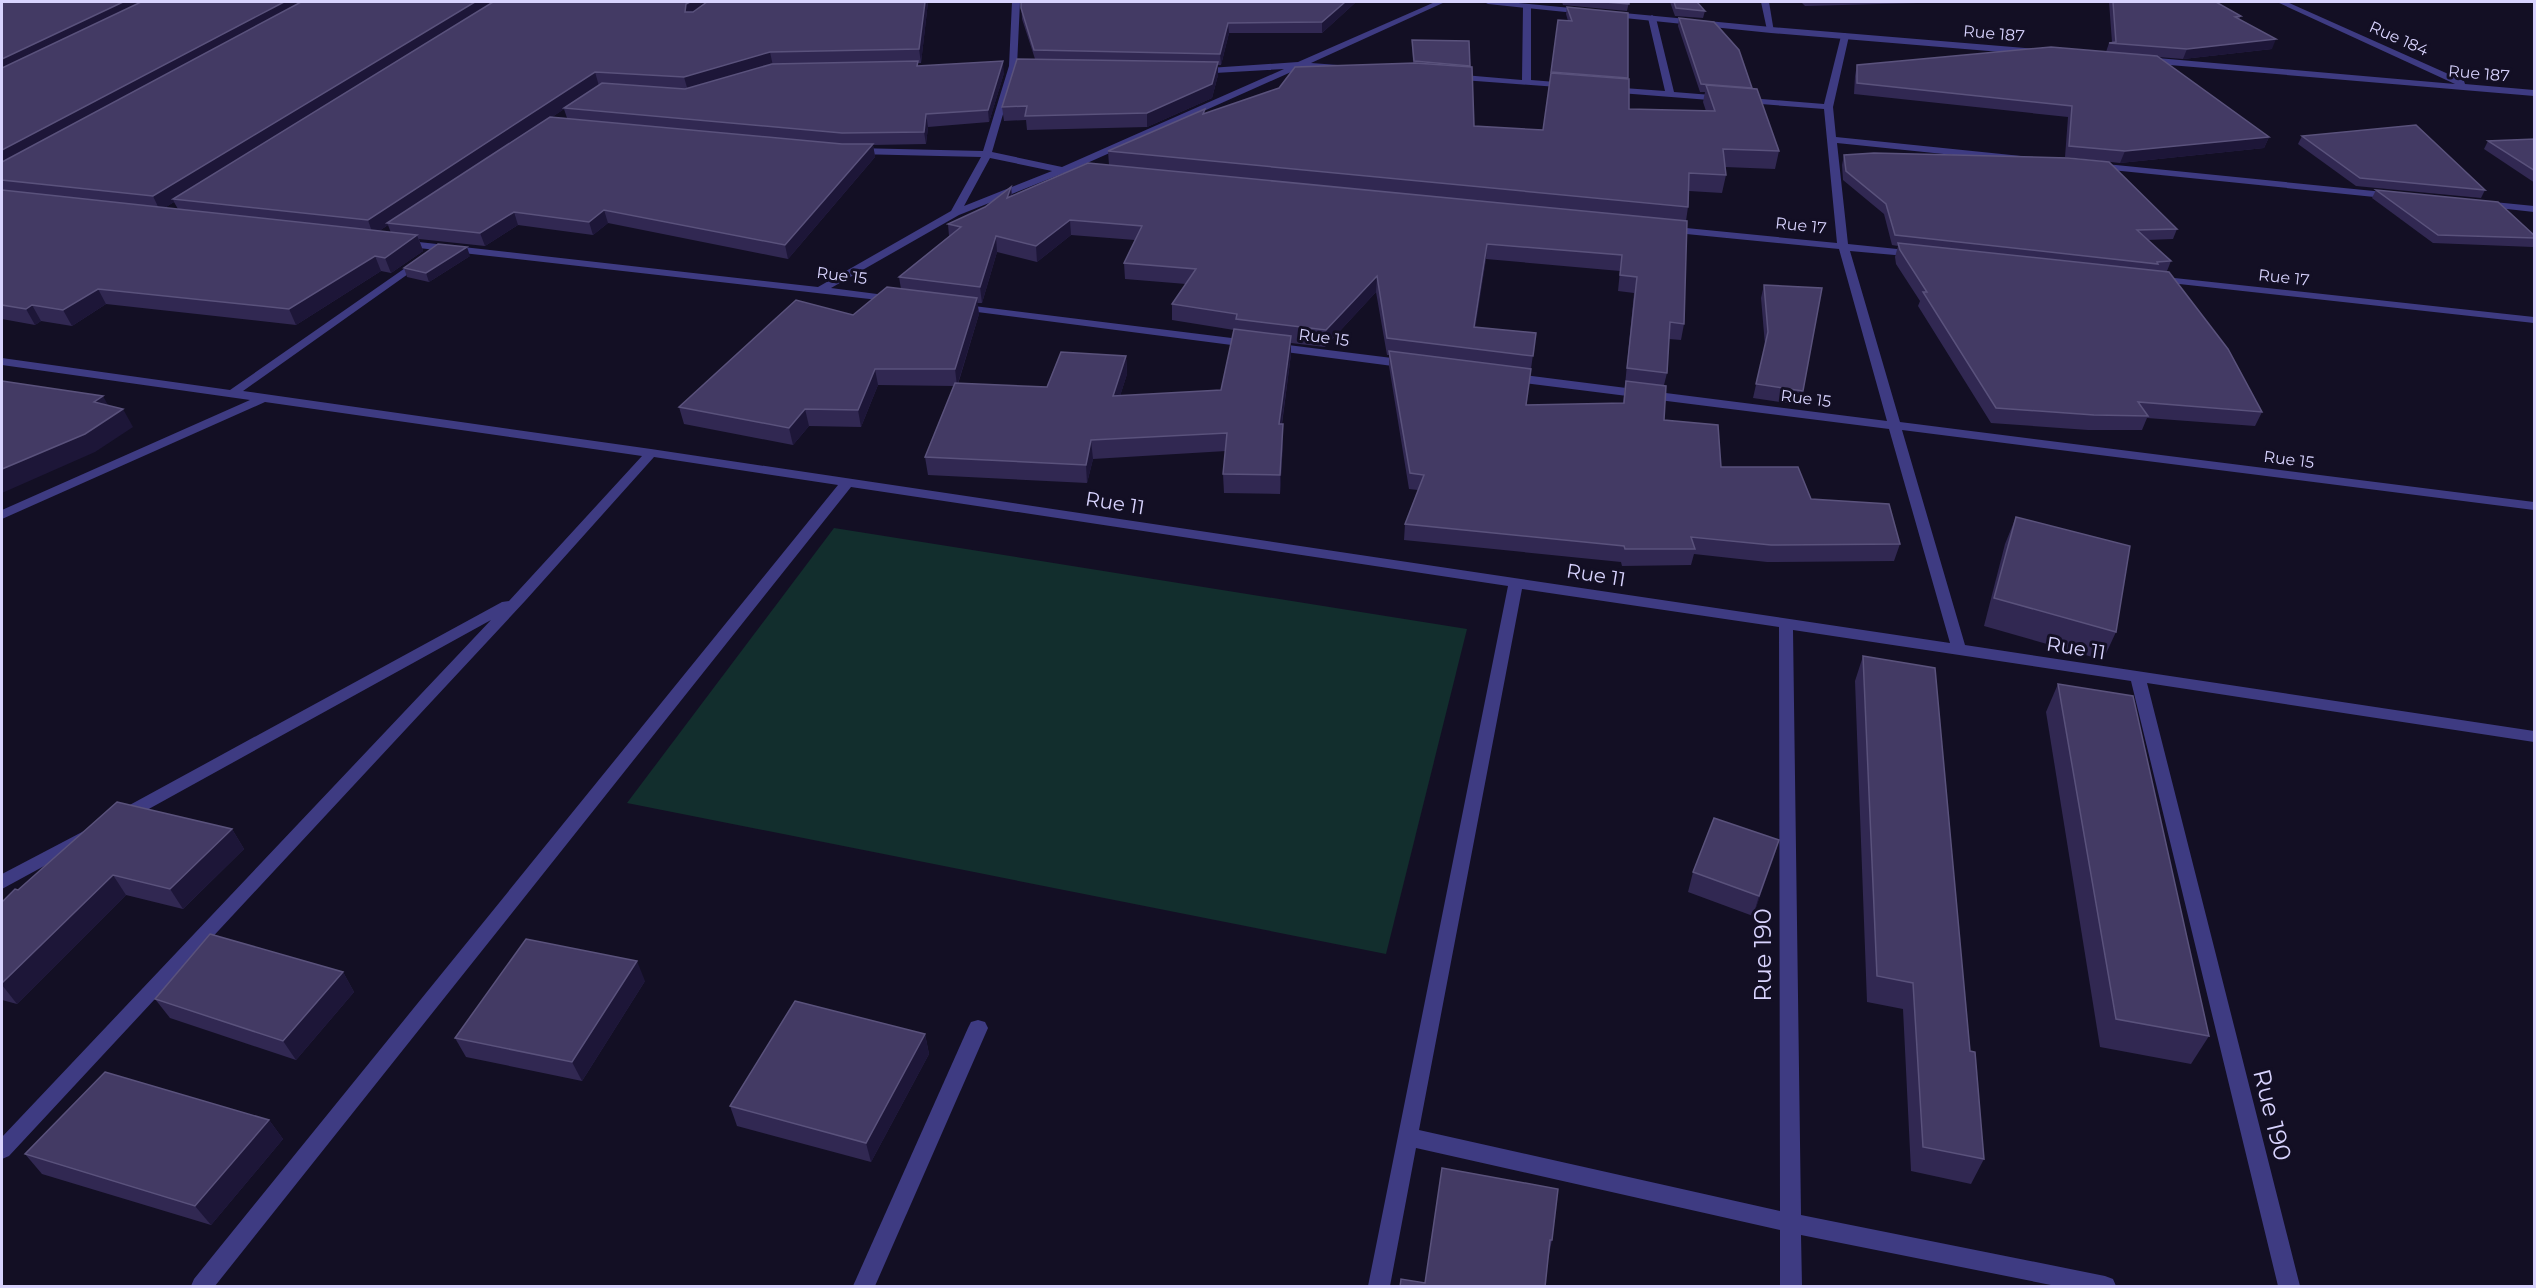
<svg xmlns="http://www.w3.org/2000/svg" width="2536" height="1288" viewBox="0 0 2536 1288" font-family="Montserrat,sans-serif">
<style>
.green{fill:#122e2d}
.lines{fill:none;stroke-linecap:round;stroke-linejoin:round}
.minor{fill:#3e3b82;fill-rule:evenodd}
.tertiary{fill:#3e3b82;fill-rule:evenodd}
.wall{fill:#312852;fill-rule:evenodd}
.shaded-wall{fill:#1d1638}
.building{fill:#433a64;stroke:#5a527c;stroke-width:1.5}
.labels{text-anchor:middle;stroke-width:6;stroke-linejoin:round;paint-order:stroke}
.far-street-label{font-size:16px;fill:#d8d3fe;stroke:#130f24}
.street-label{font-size:20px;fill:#d8d3fe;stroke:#130f24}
.near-street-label{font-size:24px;fill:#d8d3fe;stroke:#130f24}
</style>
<rect width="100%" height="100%" fill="#130f24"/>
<polygon class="green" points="834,528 1467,629 1386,954 627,803"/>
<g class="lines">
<g class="minor">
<path d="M 1012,2 L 1020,2 L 1017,66 L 992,152 L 1062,167 L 1284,69 L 1197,74 L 1193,71 L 1194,69 L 1298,62 L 1435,2 L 1445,2 L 1311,63 L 1338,65 L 1341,66 L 1341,70 L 1300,68 L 1076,168 L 1094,170 L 1094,174 L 1064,173 L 959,215 L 831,288 L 900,297 L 902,299 L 896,302 L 401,246 L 396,243 L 401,240 L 818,287 L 951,211 L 981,157 L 856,154 L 851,151 L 856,148 L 983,151 L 1009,66 ZM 990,158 L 1052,171 L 964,206 Z"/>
<polygon points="1761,2 1769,2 1774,32 1767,30"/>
<polygon points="1527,4 1531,6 1531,80 1568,83 1571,84 1571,88 1449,79 1449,75 1452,74 1522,80 1523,6"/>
<path d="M 1652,15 L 1656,18 L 1674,92 L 1824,104 L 1841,36 L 1845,33 L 1849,36 L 1833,107 L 1836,137 L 2021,156 L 2026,159 L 2021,162 L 1837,143 L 1848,244 L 1917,251 L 1922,254 L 1917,257 L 1850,251 L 1900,422 L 2534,502 L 2534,510 L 1902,430 L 1965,645 L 2534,731 L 2534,742 L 2147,683 L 2300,1286 L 2278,1286 L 2131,681 L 1793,630 L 1801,1215 L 2105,1276 L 2113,1279 L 2116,1286 L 2056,1286 L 1801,1235 L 1802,1286 L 1780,1286 L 1780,1230 L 1416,1148 L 1390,1286 L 1368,1286 L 1508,586 L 851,487 L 215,1286 L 191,1286 L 194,1279 L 838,485 L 654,457 L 525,601 L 9,1156 L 2,1159 L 2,1137 L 491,620 L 127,821 L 121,823 L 115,821 L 113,817 L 115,813 L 502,602 L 509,601 L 642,456 L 265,402 L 2,519 L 2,510 L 250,400 L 2,365 L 2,358 L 230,390 L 421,257 L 426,260 L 425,262 L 243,391 L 651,449 L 1950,643 L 1889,429 L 1509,381 L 1503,377 L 1509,373 L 1887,421 L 1839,249 L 1666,232 L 1661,229 L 1666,226 L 1837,243 L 1824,109 L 1607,92 L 1605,90 L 1610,87 L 1665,91 L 1648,18 ZM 1522,589 L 1779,627 L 1780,1211 L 1419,1130 Z"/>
<polygon points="2096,163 2394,193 2399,196 2394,199 2092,168 2092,164"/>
<polygon points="2484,201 2534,206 2534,212 2480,206 2480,202"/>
<polygon points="2156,276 2534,317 2534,323 2152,281 2150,279"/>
<polygon points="958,304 1408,360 1414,364 1408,368 954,309 952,307"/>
<polygon points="84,831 90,833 93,837 90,841 2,889 2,874"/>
<polygon points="978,1020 985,1022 988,1028 875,1286 853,1286 968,1028 971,1022"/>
</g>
<g class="tertiary">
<polygon points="1484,2 1508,2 1771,27 2038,49 2042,52 2038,55 1771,33 1488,4"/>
<polygon points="2277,2 2287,2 2464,81 2465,84 2534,90 2534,96 2146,63 2142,60 2146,57 2455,84"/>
</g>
</g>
<g class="wall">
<path d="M 2,2 L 928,2 L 921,63 L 918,63 L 918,66 L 1004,73 L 989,122 L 928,127 L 926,144 L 873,145 L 875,157 L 788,259 L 608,223 L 593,235 L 518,225 L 485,246 L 419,239 L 423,251 L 391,273 L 381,271 L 296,325 L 106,304 L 72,326 L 41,321 L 35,325 L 2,319 ZM 564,109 L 567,118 L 552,117 ZM 174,202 L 178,209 L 165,208 L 169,205 ZM 388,225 L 391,233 L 379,231 Z"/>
<polygon points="1021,2 1356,2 1322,33 1229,33 1221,65 1218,65 1218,75 1212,98 1147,127 1027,130 1026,120 1004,121 1002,107 1035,59 1022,19"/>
<polygon points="1562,2 1629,2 1627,11 1563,5"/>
<polygon points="1670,2 1697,2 1705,11 1703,18 1675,16"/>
<polygon points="1801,2 1956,2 1805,6"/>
<polygon points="2109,2 2216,2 2241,16 2239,19 2272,49 2183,59 2158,57 2269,137 2264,148 2120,163 2065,157 2068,117 1854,94 1855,76 1857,65 2106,52 2109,43 2112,42"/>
<path d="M 1567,7 L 1628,79 L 1629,109 L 1706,111 L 1703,102 L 1705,92 L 1700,92 L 1678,26 L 1679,18 L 1752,88 L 1779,151 L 1775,169 L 1725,167 L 1726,175 L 1722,193 L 1689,191 L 1688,207 L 1686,221 L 1684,324 L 1681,340 L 1669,339 L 1667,373 L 1664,385 L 1664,420 L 1721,467 L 1811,499 L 1900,544 L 1894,561 L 1767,562 L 1694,554 L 1691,565 L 1622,566 L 1621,562 L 1404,540 L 1405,524 L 1418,490 L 1409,489 L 1389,366 L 1389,355 L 1387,355 L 1376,292 L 1325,347 L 1291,343 L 1291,354 L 1282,424 L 1283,443 L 1280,494 L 1224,493 L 1223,474 L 1226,451 L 1093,459 L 1087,483 L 928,475 L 925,457 L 954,386 L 878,385 L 861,427 L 809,426 L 793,445 L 684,424 L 679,407 L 901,289 L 899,277 L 949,236 L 948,224 L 985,207 L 1011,187 L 1012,196 L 1109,165 L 1108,151 L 1205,114 L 1413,63 L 1412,40 L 1469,41 L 1474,126 L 1543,130 L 1568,21 L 1566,14 ZM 1071,235 L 1135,240 L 1124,263 L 1125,279 L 1186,284 L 1172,304 L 1172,320 L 1234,330 L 1221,390 L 1120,396 L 1127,374 L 1126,356 L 1047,387 L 958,384 L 979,314 L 977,303 L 982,303 L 997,252 L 1037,262 ZM 1486,259 L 1620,271 L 1618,291 L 1634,293 L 1625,385 L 1623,403 L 1526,405 L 1536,333 L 1475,327 Z"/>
<polygon points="2302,136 2485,190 2481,198 2356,186 2298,144"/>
<polygon points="2535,139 2535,183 2484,149 2488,141"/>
<polygon points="1844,155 2177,229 2173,239 2147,240 2171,261 2167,271 2262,412 2255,426 2147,418 2142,430 2088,430 1991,423 1918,306 1920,301 1896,264 1895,257 1898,246 1892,245 1884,214 1843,180 1842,165"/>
<polygon points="2376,190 2535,236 2535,244 2533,247 2433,243 2372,198"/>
<polygon points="470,256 429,282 407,277 404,268"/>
<polygon points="1764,285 1803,391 1800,405 1753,398 1765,345 1761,298"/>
<polygon points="2016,517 2116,632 2103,660 1984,626 2005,544"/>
<polygon points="1863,656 1970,1051 1984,1159 1971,1184 1911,1171 1903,1009 1867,1002 1855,681"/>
<polygon points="2058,684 2209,1036 2191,1064 2100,1047 2046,712"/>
<polygon points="232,829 244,849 183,909 126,895 17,1004 2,1000 2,902 18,890"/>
<polygon points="1779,840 1753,916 1688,892 1693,872"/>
<polygon points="343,972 354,992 296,1060 170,1018 155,999"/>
<polygon points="645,981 582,1081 466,1057 455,1038"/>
<polygon points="925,1034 929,1054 871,1162 737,1126 730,1106"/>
<polygon points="269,1120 283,1139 211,1225 42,1174 25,1154"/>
<polygon points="1442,1168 1552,1240 1548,1259 1545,1287 1400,1287 1425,1283"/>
</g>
<g class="shaded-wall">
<polygon points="123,2 155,2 2,76 2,59"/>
<polygon points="284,2 313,2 2,169 2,150"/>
<polygon points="475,2 500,2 173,199 174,202 160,211 153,196"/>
<polygon points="690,2 710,2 689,17 685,12 686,4"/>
<polygon points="925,2 928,2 921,63 919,49"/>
<polygon points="1345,2 1356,2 1322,33 1322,22"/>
<polygon points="1228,23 1229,33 1221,65 1220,54"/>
<polygon points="2276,39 2272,49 2183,59 2187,49"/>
<polygon points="770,52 773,66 688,91 684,77"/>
<polygon points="1003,61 1004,73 989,122 988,110"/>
<polygon points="1218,62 1218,75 1212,98 1147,127 1147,113"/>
<polygon points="595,72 599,86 391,223 387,223 388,225 373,235 368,220"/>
<polygon points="926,114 928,127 926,144 924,132"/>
<polygon points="2269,137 2264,148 2120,163 2125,151"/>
<polygon points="873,144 875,157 788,259 785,245"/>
<polygon points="1011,187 1012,202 1007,198"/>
<polygon points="604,210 608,223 593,235 589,222"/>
<polygon points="514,212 518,225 485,246 480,233"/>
<polygon points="1070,220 1071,235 1037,262 1036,246"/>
<polygon points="417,235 423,251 391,273 385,258"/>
<polygon points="996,236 997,252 982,303 980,287"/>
<polygon points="1487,244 1486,259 1473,344 1474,327"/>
<polygon points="467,247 470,256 429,282 426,273"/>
<polygon points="375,256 381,271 296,325 289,309"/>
<polygon points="1377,276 1376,292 1325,347 1326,330"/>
<polygon points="98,289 106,304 72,326 63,310"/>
<polygon points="977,298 979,314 957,386 955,369"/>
<polygon points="32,305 41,321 35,325 26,309"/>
<polygon points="1291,336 1291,354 1279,443 1279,424"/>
<polygon points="1126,356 1127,374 1114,415 1113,396"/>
<polygon points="875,369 878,385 861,427 858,410"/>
<polygon points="103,396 113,414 94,402"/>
<polygon points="123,409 133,427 95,452 2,493 2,469"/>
<polygon points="805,409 809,426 793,445 789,428"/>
<polygon points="1283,424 1283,443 1280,494 1280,475"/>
<polygon points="1091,440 1093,459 1087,483 1086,465"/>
<polygon points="232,829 244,849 183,909 170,889"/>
<polygon points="1779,840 1773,860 1753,916 1759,896"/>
<polygon points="113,875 126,895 17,1004 2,985 2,983"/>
<polygon points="637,961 645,981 582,1081 572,1062"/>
<polygon points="343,972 354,992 296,1060 283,1041"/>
<polygon points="925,1034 929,1054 871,1162 866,1143"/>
<polygon points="269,1120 283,1139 211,1225 195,1206"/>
</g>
<g class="building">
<polygon points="2,2 123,2 2,59"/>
<polygon points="141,2 284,2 2,150 2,68"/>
<polygon points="301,2 475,2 153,196 2,180 2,162"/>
<polygon points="493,2 690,2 686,4 685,12 693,12 707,2 925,2 919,49 770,52 684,77 595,72 368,220 173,199"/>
<polygon points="1021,2 1345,2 1322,22 1228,23 1220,54 1034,50 1021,8"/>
<polygon points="1605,2 1629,2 1629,4"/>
<polygon points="1674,2 1697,2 1705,11 1676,8"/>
<polygon points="2113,2 2216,2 2241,16 2235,17 2276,39 2187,49 2109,43 2116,42"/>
<polygon points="1567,7 1628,13 1628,78 1551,72 1558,20 1572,21"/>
<polygon points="1679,18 1714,22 1739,50 1752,88 1701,84"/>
<polygon points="1412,40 1469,41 1470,66 1414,61"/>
<polygon points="2051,47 2157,56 2269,137 2125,151 2069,146 2072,106 1857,83 1857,65"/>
<polygon points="1017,59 1218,62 1212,84 1147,113 1025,116 1027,106 1002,107"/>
<polygon points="918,61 917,66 1003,61 988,110 926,114 924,132 842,133 564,108 602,83 685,89 772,64"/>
<polygon points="1415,63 1472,67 1474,126 1543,130 1551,73 1629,79 1629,109 1715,111 1706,85 1757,89 1779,151 1723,149 1726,175 1689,173 1688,207 1108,151 1205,109 1203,114 1279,88 1295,67"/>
<polygon points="550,117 842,144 873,144 785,245 604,210 589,222 514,212 480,233 387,223"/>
<polygon points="2416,125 2485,190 2360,178 2302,136"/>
<polygon points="2535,139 2535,171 2488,141"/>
<polygon points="1874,153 2068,158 2109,162 2177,229 2137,230 2171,261 2157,262 2158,264 1895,235 1886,204 1846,171 1844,155"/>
<polygon points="1088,163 1687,221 1684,324 1670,322 1667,373 1627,368 1637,277 1620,275 1622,255 1487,244 1474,327 1536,333 1533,356 1387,338 1377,276 1326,330 1236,319 1237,314 1172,304 1196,269 1124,263 1142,226 1070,220 1036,246 996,236 980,287 899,277 961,227 948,224 985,207 1011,187 1007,198"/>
<polygon points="2,190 417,235 385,258 375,256 289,309 98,289 63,310 32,305 26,309 2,305"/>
<polygon points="2376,190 2498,202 2535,236 2535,238 2438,235"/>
<polygon points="1898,243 2169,272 2228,349 2262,412 2138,402 2148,416 2094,415 1996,408 1923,292 1927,292 1900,250"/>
<polygon points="438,244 467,247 426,273 404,268"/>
<polygon points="1764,285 1822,288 1803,391 1756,384 1768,332"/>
<polygon points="887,287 977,298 955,369 875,369 858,410 805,409 789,428 679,407 796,300 853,315"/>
<polygon points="1234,329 1291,336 1279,424 1283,424 1280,475 1223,474 1227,433 1091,440 1086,465 925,457 955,383 1047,387 1061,352 1126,356 1113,396 1221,390"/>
<polygon points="1389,351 1531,369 1526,405 1624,403 1626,381 1666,386 1664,420 1718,425 1721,467 1798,467 1811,499 1889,504 1900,544 1771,545 1691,537 1695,549 1625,549 1624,546 1405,524 1424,475 1410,473"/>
<polygon points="2,381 103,396 94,402 123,409 85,434 2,469"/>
<polygon points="2016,517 2130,546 2116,632 1994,598"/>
<polygon points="1863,656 1935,668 1970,1051 1975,1052 1984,1159 1923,1147 1913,983 1877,976"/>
<polygon points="2058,684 2133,696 2209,1036 2116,1019"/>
<polygon points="117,802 232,829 170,889 113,875 2,983 2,902 15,889 18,890"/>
<polygon points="1714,818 1779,840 1759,896 1693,872"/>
<polygon points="210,934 343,972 283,1041 155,999"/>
<polygon points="526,939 637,961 572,1062 455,1038"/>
<polygon points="795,1001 925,1034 866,1143 730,1106"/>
<polygon points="105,1072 269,1120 195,1206 25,1154"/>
<polygon points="1442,1168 1558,1189 1552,1240 1550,1240 1545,1287 1400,1287 1401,1279 1425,1283"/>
</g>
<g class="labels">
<g class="far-street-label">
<text transform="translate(1994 33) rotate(5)" y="6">Rue 187</text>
<text transform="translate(2399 38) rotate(24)" y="6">Rue 184</text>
<text transform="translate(2479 73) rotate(5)" y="6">Rue 187</text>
<text transform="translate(1801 225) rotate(6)" y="6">Rue 17</text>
<text transform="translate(842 275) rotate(7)" y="6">Rue 15</text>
<text transform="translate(2284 277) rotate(6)" y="6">Rue 17</text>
<text transform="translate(1324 337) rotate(7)" y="6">Rue 15</text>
<text transform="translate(1806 398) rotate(7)" y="6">Rue 15</text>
<text transform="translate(2289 459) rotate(7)" y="6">Rue 15</text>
</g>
<g class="street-label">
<text transform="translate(1115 503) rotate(9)" y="7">Rue 11</text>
<text transform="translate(1596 575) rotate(9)" y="7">Rue 11</text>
<text transform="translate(2076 648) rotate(9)" y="7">Rue 11</text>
</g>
<g class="near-street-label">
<text transform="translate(1763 955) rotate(-90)" y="8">Rue 190</text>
<text transform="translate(2272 1115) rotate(76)" y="8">Rue 190</text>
</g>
</g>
<rect width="2536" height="1288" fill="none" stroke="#d8d3fe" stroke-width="6"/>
</svg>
